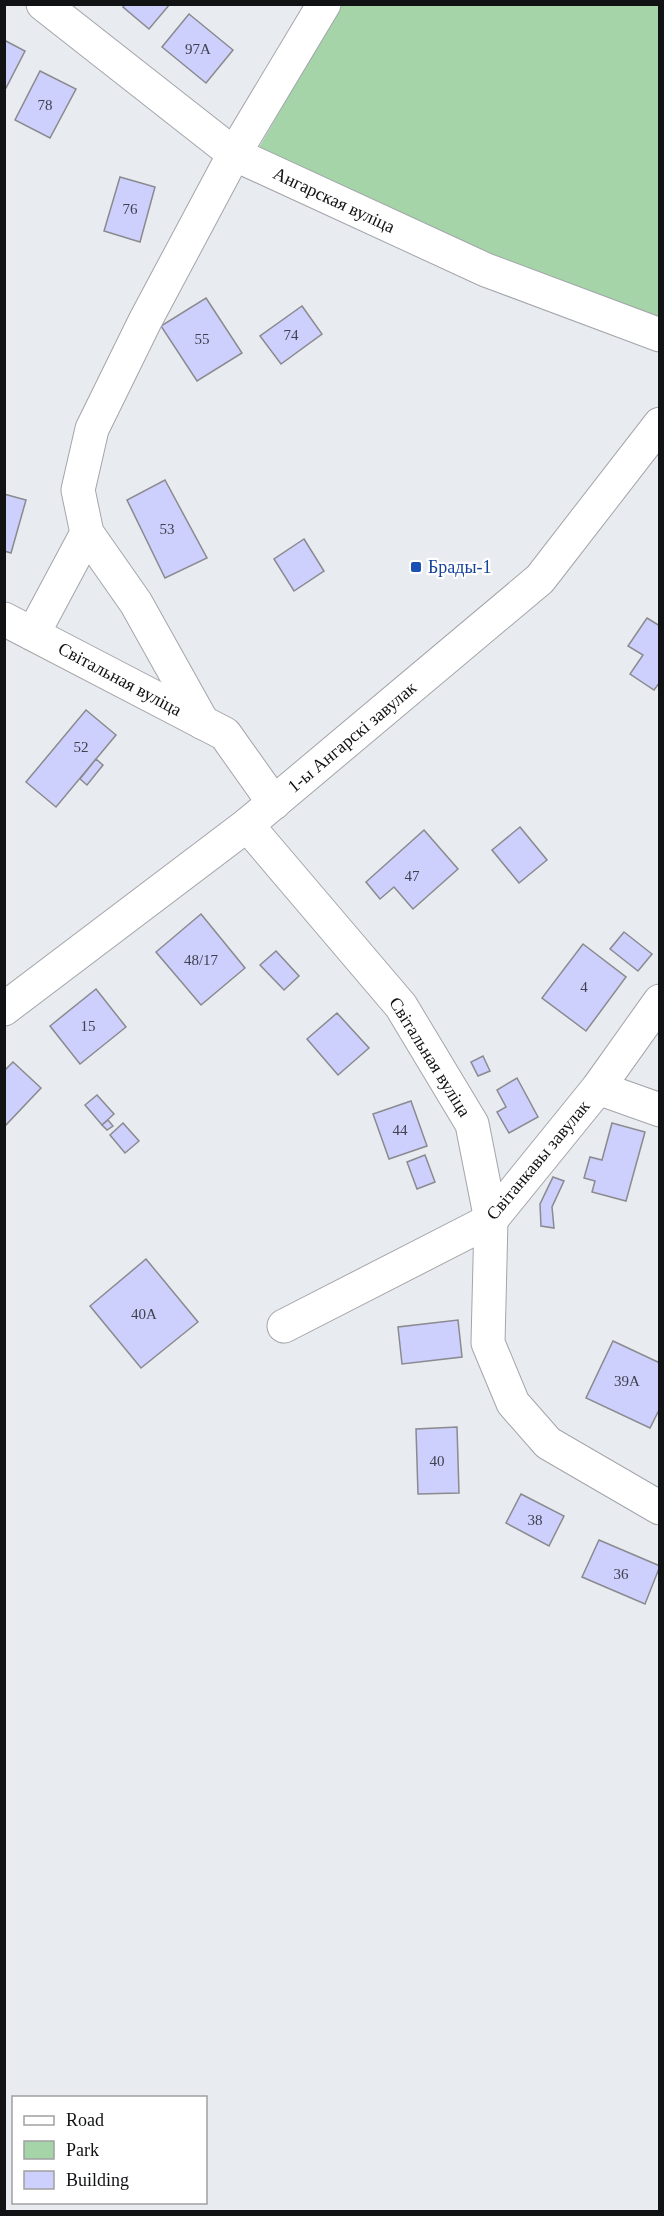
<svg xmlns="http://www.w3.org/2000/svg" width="664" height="2216" viewBox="0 0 664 2216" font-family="'Times New Roman',serif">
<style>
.green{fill:#a4d4a8}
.building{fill:#cdcffd;stroke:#8a8a8f;stroke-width:1.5}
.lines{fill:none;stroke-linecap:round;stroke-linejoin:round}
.street-casing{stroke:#a3a5aa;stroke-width:35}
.secondary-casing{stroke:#a3a5aa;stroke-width:35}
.street{stroke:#fff;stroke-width:33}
.secondary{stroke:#fff;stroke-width:33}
.transit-dot{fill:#1a4fb4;stroke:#fff;stroke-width:2}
.labels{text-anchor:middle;stroke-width:4.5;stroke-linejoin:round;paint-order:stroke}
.number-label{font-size:15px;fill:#40414e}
.street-label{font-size:18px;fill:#111214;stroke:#fff}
.transit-label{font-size:18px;fill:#164399;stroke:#fff;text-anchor:start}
</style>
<rect width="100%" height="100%" fill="#e8ebef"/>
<path class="green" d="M 341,5 L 659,5 L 659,320 C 522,271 390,210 257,151 Z"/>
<g class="building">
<polygon points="125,4 170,4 149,29 123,7"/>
<polygon points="189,14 233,50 206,83 162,47"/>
<polygon points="4,40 25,51 6,88 4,88"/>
<polygon points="40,71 76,89 50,138 15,120"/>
<polygon points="120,177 155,187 140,242 104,231"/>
<polygon points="206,298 242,353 197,381 161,326"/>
<polygon points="302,306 322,334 281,364 260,336"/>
<polygon points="165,480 207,558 165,578 127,500"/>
<polygon points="4,494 26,500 11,553 4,551"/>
<polygon points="304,539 324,571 294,591 274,559"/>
<polygon points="647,618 660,626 660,682 654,690 630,674 643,655 628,646"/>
<polygon points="86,710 116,735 56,807 26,782"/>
<polygon points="96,759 103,765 87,785 80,779"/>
<polygon points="520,827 547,860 519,883 492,850"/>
<polygon points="424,830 458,869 413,909 394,887 380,899 366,882"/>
<polygon points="201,914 245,968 201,1005 156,952"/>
<polygon points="624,932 652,954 638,971 610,949"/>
<polygon points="583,944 626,977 586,1031 542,998"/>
<polygon points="276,951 299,976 284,990 260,965"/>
<polygon points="96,989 126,1027 80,1064 50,1026"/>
<polygon points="337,1013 369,1048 338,1075 307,1039"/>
<polygon points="483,1056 490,1071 478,1076 471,1062"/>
<polygon points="13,1062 41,1088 4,1127 4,1071"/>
<polygon points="517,1078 538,1117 509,1133 497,1112 506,1107 497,1090"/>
<polygon points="97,1095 114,1114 102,1125 85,1105"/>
<polygon points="411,1101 427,1146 389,1159 373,1114"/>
<polygon points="108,1120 113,1126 107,1130 102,1125"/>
<polygon points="123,1123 139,1141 125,1153 110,1135"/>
<polygon points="612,1123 645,1132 626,1201 592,1192 595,1181 584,1178 590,1157 602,1160"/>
<polygon points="425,1155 435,1182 417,1189 407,1162"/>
<polygon points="553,1177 564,1181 552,1207 554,1228 541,1226 540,1204"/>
<polygon points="146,1259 198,1322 141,1368 90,1306"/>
<polygon points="458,1320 462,1357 402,1364 398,1327"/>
<polygon points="613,1341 660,1363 660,1408 650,1428 586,1398"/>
<polygon points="457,1427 459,1493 418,1494 416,1429"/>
<polygon points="521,1494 564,1516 549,1546 506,1523"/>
<polygon points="599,1540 660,1566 645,1604 582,1577"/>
</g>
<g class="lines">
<g class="street-casing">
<g id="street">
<polyline points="4,619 225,734 274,803"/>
<polyline points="33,634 87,533"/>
<polyline points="203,723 136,603 87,533 78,490 92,429 145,321 234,154 324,4"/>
<polyline points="247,825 401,1006 472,1124 491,1220 488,1343 513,1403 548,1443 660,1508"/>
<polyline points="598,1088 660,1110"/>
<polyline points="284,1326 491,1220 598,1088 660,1001"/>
</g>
</g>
<g class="secondary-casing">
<g id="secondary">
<polyline points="43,4 234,154 486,270 660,335"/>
<polyline points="4,1009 247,825 540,579 660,424"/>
</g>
</g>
<use href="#street" class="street"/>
<use href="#secondary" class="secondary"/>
</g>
<rect class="transit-dot" x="410" y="561" width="12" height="12" rx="3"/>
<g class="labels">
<g class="number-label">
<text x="198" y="54">97А</text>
<text x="45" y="110">78</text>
<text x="130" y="214">76</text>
<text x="291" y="340">74</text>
<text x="202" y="344">55</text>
<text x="167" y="534">53</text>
<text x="81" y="752">52</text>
<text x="412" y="881">47</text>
<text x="201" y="965">48/17</text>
<text x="584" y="992">4</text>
<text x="88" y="1031">15</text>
<text x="400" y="1135">44</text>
<text x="144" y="1319">40А</text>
<text x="627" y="1386">39А</text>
<text x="437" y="1466">40</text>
<text x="535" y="1525">38</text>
<text x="621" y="1579">36</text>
</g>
<g class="street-label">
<text transform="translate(334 200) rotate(25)" y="6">Ангарская вуліца</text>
<text transform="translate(120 679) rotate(28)" y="6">Світальная вуліца</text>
<text transform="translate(352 737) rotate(-40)" y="6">1-ы Ангарскі завулак</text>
<text transform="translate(430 1057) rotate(58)" y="6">Світальная вуліца</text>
<text transform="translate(538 1160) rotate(-50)" y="6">Світанкавы завулак</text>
</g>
<g class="transit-label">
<text x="428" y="573">Брады-1</text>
</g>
</g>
<rect width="664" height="2216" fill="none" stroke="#111214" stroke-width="12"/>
<rect x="12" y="2096" width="195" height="108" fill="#ffffff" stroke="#a0a0a1" stroke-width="1.5"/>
<rect x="24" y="2116" width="30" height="9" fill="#ffffff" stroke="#a0a0a1" stroke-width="1.5"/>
<text x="66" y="2126" font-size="18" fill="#111214">Road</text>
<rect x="24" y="2141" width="30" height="18" fill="#a4d4a8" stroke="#a0a0a1" stroke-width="1.5"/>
<text x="66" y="2156" font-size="18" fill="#111214">Park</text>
<rect x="24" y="2171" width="30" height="18" fill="#cdcffd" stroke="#a0a0a1" stroke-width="1.5"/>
<text x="66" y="2186" font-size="18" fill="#111214">Building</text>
</svg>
